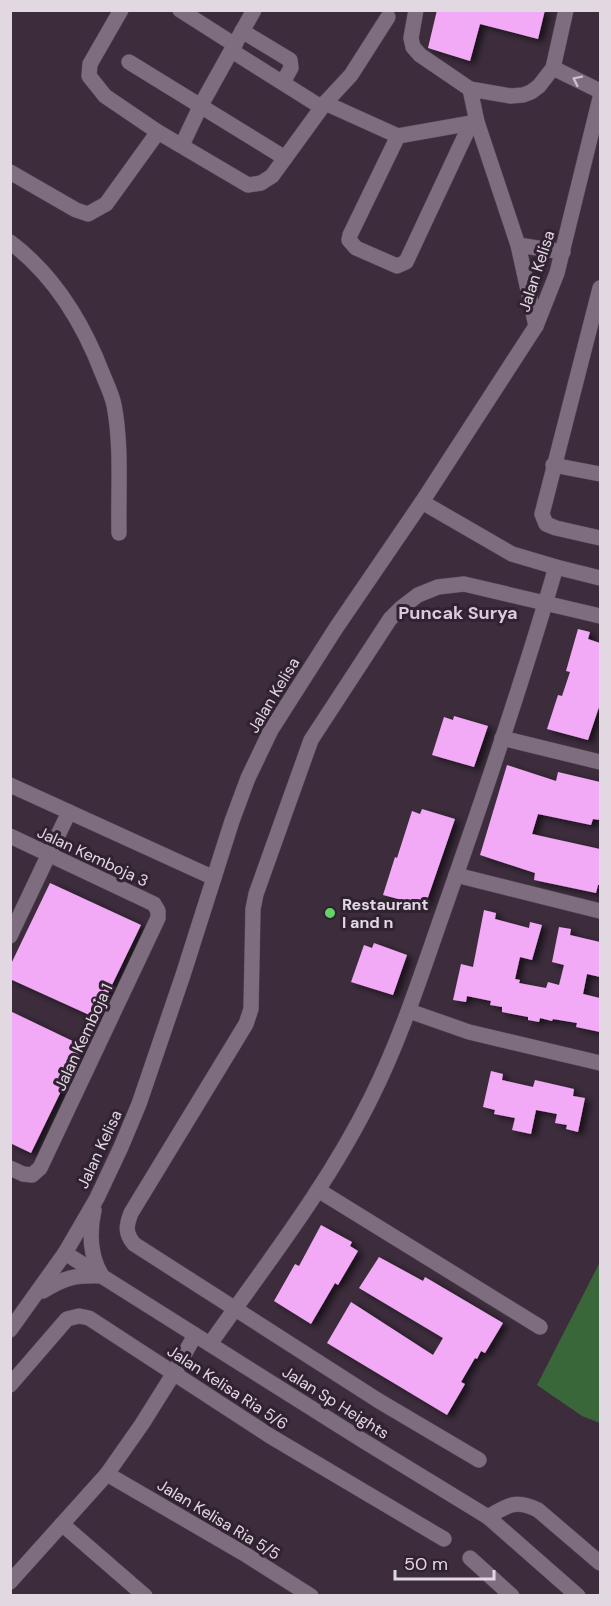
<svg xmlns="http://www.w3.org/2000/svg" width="611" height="1606" viewBox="0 0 611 1606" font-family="'DM Sans',sans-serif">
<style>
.green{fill:#39673a}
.building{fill:#f2aaf6;filter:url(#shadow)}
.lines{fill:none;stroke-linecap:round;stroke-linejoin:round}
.street-casing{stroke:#584b58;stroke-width:16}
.secondary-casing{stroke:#584b58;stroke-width:16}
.street{stroke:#7e6d7f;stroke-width:15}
.secondary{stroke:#7e6d7f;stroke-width:15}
.oneway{stroke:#c9bdc9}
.poi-dot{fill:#64d468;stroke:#312232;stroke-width:2}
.labels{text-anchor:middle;stroke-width:6;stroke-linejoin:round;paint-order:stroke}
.street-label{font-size:16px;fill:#e2d8e2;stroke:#312232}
.poi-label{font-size:16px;font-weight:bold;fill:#e2d8e2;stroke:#312232;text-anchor:start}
.neighbourhood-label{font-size:18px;font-weight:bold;fill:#ddc9de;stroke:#312232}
</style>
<defs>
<filter id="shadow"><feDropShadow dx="5" dy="3" stdDeviation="3" flood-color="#0009"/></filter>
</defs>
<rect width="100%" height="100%" fill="#3c2c3c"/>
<polygon class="green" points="600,1262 600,1423 582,1416 537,1385"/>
<g class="building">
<polygon points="437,10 545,10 538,39 480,24 470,61 428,48"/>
<polygon points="578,629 590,632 588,639 600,643 600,704 588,740 547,729 558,695 562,696 570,672 566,671"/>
<polygon points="454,716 488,726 474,767 432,755 444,717 453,720"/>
<polygon points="507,765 556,781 558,772 600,782 600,820 593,819 591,825 538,814 532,834 600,849 600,885 598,885 596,893 534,880 535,873 480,855"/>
<polygon points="422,809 455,819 425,906 383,895 395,857 397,858 412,811 420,814"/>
<polygon points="50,883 141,925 96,1018 10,979 10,966"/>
<polygon points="484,910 496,913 495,919 529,928 530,922 542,925 532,960 520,957 515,979 520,980 519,983 546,988 548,982 559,985 564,965 552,962 559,927 571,929 570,935 600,942 600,977 587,974 583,994 600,998 600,1032 576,1027 577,1023 553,1019 552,1021 540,1018 539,1022 528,1020 528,1017 502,1012 502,1007 490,1005 491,1001 467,996 466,1002 453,1000 461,964 473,967"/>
<polygon points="374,943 407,955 393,995 351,982 364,945 372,948"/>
<polygon points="10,1011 83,1046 31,1153 10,1143"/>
<polygon points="491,1071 503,1074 502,1080 533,1087 535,1080 574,1089 573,1096 585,1098 578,1132 566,1129 567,1125 555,1123 557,1114 536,1110 531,1134 512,1130 515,1118 494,1114 495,1110 483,1107"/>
<polygon points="321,1225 352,1242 350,1246 358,1251 338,1285 335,1283 311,1324 274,1301 295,1264 299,1266"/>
<polygon points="379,1257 423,1281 425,1277 503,1323 485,1353 481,1351 477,1359 475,1358 461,1382 465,1384 447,1415 327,1343 351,1302 433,1355 443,1338 359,1288"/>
</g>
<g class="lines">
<g class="street-casing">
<g id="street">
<polyline points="121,10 90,64 89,76 105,96 158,132 248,185 261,183 272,176 325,103 398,136 477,122"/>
<polyline points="180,10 235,45"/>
<polyline points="416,10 411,38 413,47 420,55 470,89 511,96 523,95 531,92 539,86 553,68 566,10"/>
<polyline points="242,31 290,60 291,68 283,82"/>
<polyline points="232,51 321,107"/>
<polyline points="129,62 285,158"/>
<polyline points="553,68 600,91"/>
<polyline points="470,89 477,122 518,245 536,326"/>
<polyline points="325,103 351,75 388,17"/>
<polyline points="398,136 350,235 349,240 356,248 397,266 406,262 471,123"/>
<polyline points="182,145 201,105 254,10"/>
<polyline points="10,172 76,210 88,214 106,204 158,132"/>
<path d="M 10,242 C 54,275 84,325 103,375 C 107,385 112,395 114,405 C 122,446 118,491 119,533"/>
<polyline points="518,245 563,252"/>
<polyline points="600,288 542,514 546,524 556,528 600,538"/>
<polyline points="553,465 600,474"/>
<polyline points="422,502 512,554 556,567 600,578"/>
<polyline points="502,738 600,762"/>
<polyline points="10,785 214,878"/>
<polyline points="10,836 154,904 158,911 158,918 40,1168 32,1175 23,1174 10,1168"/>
<polyline points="456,875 600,911"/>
<polyline points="10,936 69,812"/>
<polyline points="409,1011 469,1032 600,1063"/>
<polyline points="318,1190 540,1327"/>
<polyline points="65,1253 362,1440 488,1517 578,1596"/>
<path d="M 210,1344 C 266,1264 327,1187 371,1098 C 402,1036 423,969 446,904 C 485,793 523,680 556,567"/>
<polyline points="10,1385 67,1319 79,1316 89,1318 270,1436 444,1539"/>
<path d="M 479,1460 L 379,1401 L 134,1244 C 125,1233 126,1226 131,1213 L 246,1024 L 251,1009 L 253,909 L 256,894 L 311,740 L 390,619 L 401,608 L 418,595 L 438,587 L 464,584 L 600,616"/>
<polyline points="107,1474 243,1553 311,1596"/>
<path d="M 488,1517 C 508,1505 516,1499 538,1510 L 600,1563"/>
<polyline points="62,1524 145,1596"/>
<polyline points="470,1558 512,1596"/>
<polyline points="10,1582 107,1474 142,1424 174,1373 195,1335"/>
</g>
</g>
<g class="secondary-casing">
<g id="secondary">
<path d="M 94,1210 C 89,1233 89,1255 102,1276"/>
<path d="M 43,1291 C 65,1277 76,1275 102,1276"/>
<polyline points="10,1330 65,1253 97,1198 121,1147 139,1104 183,975 232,821 248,778 271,730 336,628 422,502 536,326 557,273 600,98"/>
</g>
</g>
<use href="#street" class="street"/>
<use href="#secondary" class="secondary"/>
</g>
<defs><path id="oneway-chevron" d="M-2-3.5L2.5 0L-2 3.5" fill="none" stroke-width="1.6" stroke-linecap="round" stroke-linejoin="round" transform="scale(1.5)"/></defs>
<use class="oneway" href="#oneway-chevron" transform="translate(577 80) rotate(-154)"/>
<circle class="poi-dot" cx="330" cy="913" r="6"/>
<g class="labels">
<g class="street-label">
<text transform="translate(536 271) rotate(-72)" y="6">Jalan Kelisa</text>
<text transform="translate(273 695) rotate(-59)" y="6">Jalan Kelisa</text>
<text transform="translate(93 856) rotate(25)" y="6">Jalan Kemboja 3</text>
<text transform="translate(83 1037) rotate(-65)" y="6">Jalan Kemboja 1</text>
<text transform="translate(99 1149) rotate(-65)" y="6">Jalan Kelisa</text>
<text transform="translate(228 1387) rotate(33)" y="6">Jalan Kelisa Ria 5/6</text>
<text transform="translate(336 1402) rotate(32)" y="6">Jalan Sp Heights</text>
<text transform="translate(219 1519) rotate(31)" y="6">Jalan Kelisa Ria 5/5</text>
</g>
<g class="poi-label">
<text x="342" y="910">Restaurant<tspan x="342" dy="18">l and n</tspan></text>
</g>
<g class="neighbourhood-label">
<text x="458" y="619">Puncak Surya</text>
</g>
</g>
<rect width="611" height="1606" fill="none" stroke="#e2d8e2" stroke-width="24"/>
<path d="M395 1570v9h99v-9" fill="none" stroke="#e2d8e2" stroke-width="3"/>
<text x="404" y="1570" font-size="18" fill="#e2d8e2" stroke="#312232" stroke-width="4.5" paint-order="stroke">50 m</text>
</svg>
